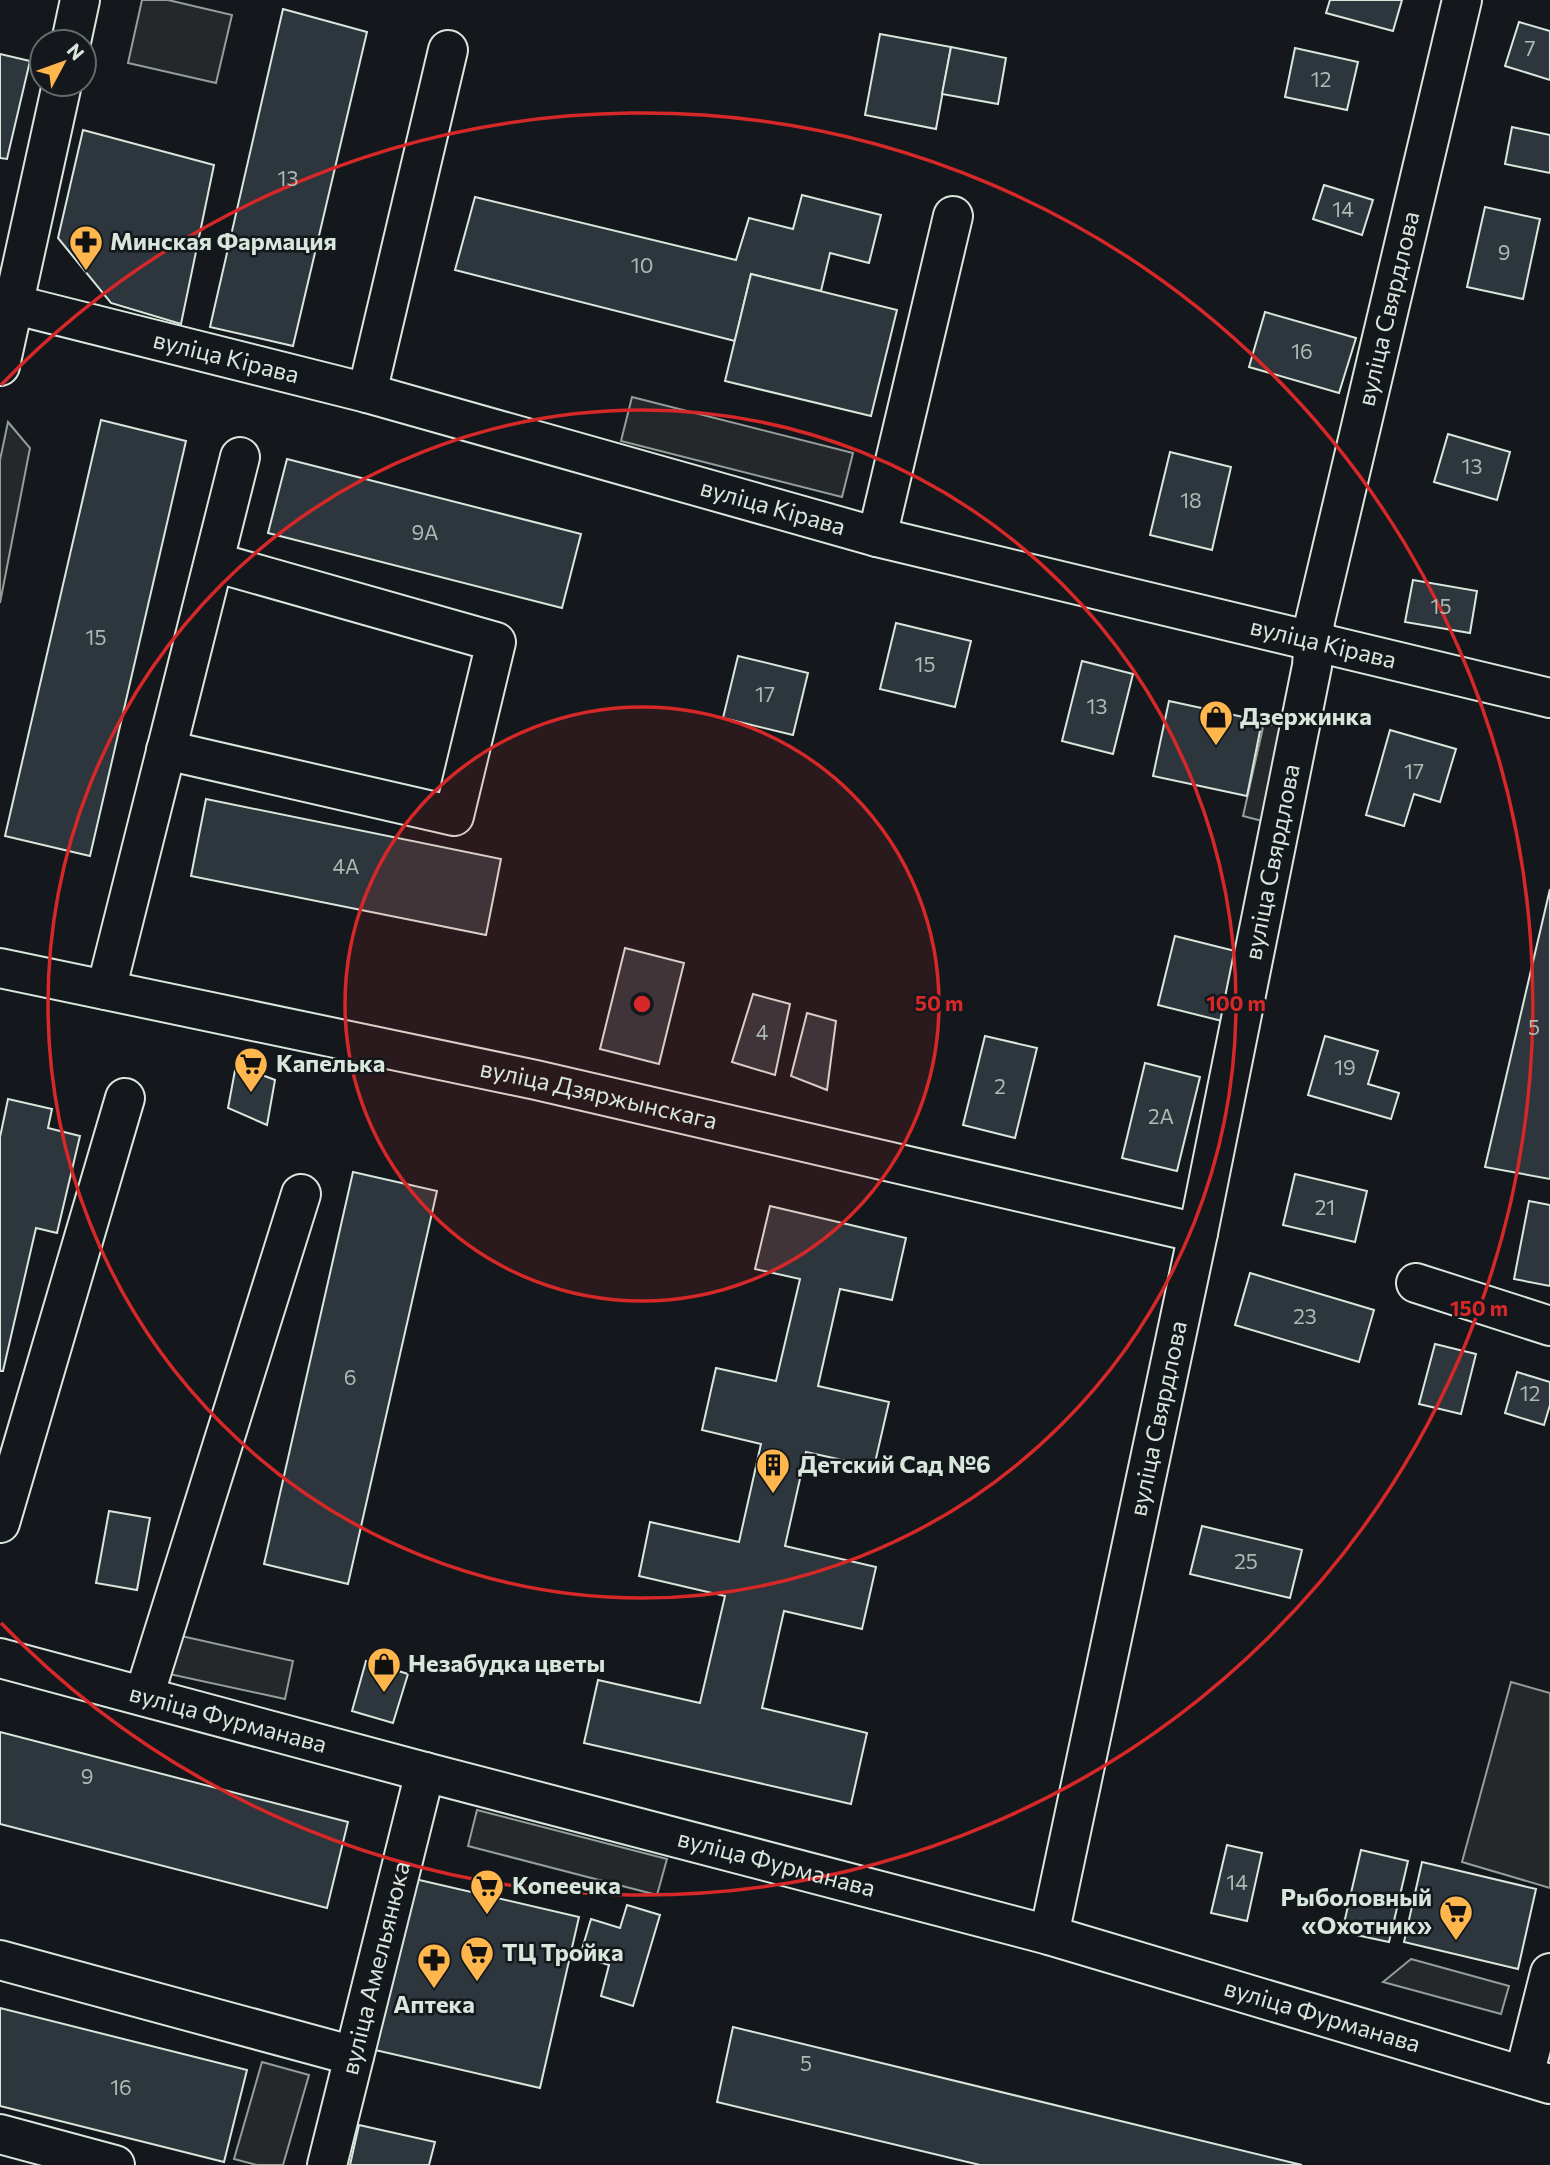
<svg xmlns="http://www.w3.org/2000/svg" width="1550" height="2165" viewBox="0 0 1550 2165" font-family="Commissioner,sans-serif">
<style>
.parking{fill:#24282b;stroke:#939e99;stroke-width:2}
.building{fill:#2c363c;stroke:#d8e6dc;stroke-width:2}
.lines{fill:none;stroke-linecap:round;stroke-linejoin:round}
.minor-casing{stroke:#d8e6dc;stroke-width:42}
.minor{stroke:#14181c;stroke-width:38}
.ring{fill:none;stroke:#d62828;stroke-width:3.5}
.labels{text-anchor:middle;stroke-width:5;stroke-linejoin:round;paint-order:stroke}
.number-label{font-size:21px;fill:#adbab4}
.poi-label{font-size:24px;font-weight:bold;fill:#d8e6dc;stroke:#14181c;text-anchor:start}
.street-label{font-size:24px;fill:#d8e6dc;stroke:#14181c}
.centre{fill:#d62828;stroke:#14181c;stroke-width:3.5}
.ring-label{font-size:21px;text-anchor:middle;font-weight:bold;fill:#d62828;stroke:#14181c;stroke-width:5;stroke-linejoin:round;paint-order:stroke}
</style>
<rect width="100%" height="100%" fill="#14181c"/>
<g class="parking">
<polygon points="142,0 168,0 232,15 216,83 128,63"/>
<polygon points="632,397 853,453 842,497 621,441"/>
<polygon points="8,422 30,448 0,603 0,460"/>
<polygon points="1264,723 1291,729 1270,823 1243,816"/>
<polygon points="168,1633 293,1661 285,1699 160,1672"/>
<polygon points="1511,1682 1550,1693 1550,1888 1462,1862"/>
<polygon points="477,1810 667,1859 657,1895 468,1846"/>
<polygon points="1411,1959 1509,1986 1501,2014 1383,1982"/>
<polygon points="262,2062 309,2075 283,2165 257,2165 234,2159"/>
</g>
<g class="building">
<polygon points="1330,0 1402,0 1393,31 1326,13"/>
<polygon points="283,9 367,32 293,346 210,327"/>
<polygon points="1519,22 1550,31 1550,80 1505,66"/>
<polygon points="880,34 951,47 936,129 865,115"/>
<polygon points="951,47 1006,58 998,104 942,94"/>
<polygon points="1295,48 1358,62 1347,110 1285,97"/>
<polygon points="0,54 30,61 7,159 0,158"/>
<polygon points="1512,127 1550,135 1550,173 1505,164"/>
<polygon points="83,130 214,165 181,324 111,303 58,238"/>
<polygon points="1324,185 1373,200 1362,235 1313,219"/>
<polygon points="802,195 881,215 869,263 830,253 821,291 751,274 735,341 455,270 475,197 736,260 749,218 793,229"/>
<polygon points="1485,207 1540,219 1523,299 1467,287"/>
<polygon points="751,274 897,310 871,416 725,381"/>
<polygon points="1265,312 1356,338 1339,393 1249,367"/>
<polygon points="101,420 186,441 90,856 5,836"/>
<polygon points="1448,434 1510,452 1497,500 1434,482"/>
<polygon points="1170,452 1231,467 1212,550 1150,535"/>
<polygon points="287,459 581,534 562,608 268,533"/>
<polygon points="1413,580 1477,591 1470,633 1405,622"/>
<polygon points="896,623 971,641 955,707 880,689"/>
<polygon points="738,656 808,673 793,735 723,718"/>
<polygon points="1082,661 1133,674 1113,754 1062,741"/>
<polygon points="1169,701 1262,721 1247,796 1153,776"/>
<polygon points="1390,730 1456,749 1440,802 1414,794 1404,826 1366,815"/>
<polygon points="206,799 501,859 486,935 191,876"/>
<polygon points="1550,889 1550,1179 1485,1167"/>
<polygon points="1175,936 1239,952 1222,1021 1158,1005"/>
<polygon points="625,948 684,963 659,1064 600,1049"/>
<polygon points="753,994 790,1004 775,1075 732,1062"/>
<polygon points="807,1013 836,1021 827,1090 791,1076"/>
<polygon points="985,1036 1037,1048 1015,1138 963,1125"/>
<polygon points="1325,1036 1378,1051 1368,1084 1399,1093 1391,1119 1308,1095"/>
<polygon points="1145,1063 1200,1077 1177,1171 1122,1158"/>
<polygon points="236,1065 275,1080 267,1125 228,1108"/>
<polygon points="8,1099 52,1109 48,1128 80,1136 57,1233 36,1228 3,1371 0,1371 0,1137"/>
<polygon points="353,1172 437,1191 348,1584 264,1564"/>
<polygon points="1295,1174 1367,1191 1355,1242 1283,1225"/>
<polygon points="1529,1201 1550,1205 1550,1286 1514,1279"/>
<polygon points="770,1206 906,1238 892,1300 840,1289 818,1386 889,1402 874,1467 806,1452 785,1546 876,1567 862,1629 784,1611 762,1708 867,1733 851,1804 584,1743 598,1680 700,1703 725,1596 639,1576 650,1522 739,1542 761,1444 702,1430 716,1368 776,1381 800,1279 755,1269"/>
<polygon points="1250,1273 1374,1310 1359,1362 1235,1325"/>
<polygon points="1435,1344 1476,1354 1461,1414 1419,1404"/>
<polygon points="1517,1372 1550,1382 1550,1405 1544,1425 1505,1413"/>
<polygon points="109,1511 150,1518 137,1590 96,1583"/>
<polygon points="1202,1526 1302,1550 1290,1598 1190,1574"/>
<polygon points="366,1661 408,1674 393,1723 352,1711"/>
<polygon points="0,1732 348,1822 327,1908 0,1824"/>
<polygon points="1227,1845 1262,1853 1247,1921 1211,1913"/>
<polygon points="1361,1850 1408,1861 1389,1942 1342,1932"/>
<polygon points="1422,1862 1536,1889 1518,1969 1404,1942"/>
<polygon points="415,1879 579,1917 540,2088 375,2050"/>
<polygon points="627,1905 660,1915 633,2006 601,1996 609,1965 580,1956 591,1919 620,1928"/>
<polygon points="0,2008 247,2070 224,2162 0,2106"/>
<polygon points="733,2027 1302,2165 980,2165 717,2102"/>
<polygon points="359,2125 435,2142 429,2165 350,2165"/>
</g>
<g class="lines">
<g class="minor-casing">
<g id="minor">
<polyline points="71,42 80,0"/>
<path id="s1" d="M 0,301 L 367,393 L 877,537 L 1550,698"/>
<polyline points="0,366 62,84"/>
<polyline points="367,393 448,50"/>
<polyline points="877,537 953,216"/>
<polyline points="166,750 454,816 496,642 214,562"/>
<path id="s2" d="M 0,968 L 536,1080 L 1198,1233"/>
<polyline points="106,990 240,457"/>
<polyline points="1416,1283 1550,1326"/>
<polyline points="0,1523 125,1098"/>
<path id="s3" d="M 0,1658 L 425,1772 L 1049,1935 L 1550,2084"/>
<polyline points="144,1696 301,1194"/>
<path id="s4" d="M 1049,1935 L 1198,1233 L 1312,666 L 1315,621 L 1462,0"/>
<polyline points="0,1960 354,2056"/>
<polyline points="1524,2076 1550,1973"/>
<polyline points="0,2134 115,2165"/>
<path id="s5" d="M 327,2165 L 425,1772"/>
</g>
</g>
<use href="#minor" class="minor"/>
</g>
<circle cx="642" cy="1004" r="297" fill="#d62828" fill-opacity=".12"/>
<g class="ring">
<circle cx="642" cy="1004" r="297"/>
<circle cx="642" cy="1004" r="594"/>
<path d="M1 385A891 891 0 1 1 1 1623"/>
</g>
<defs>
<g id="pharmacy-pin" transform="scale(1.75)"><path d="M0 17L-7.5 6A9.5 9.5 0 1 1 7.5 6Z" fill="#ffb74d" stroke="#14181c"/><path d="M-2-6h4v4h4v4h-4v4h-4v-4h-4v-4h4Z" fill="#111"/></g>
<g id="shop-pin" transform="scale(1.75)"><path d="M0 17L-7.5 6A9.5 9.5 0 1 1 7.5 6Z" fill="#ffb74d" stroke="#14181c"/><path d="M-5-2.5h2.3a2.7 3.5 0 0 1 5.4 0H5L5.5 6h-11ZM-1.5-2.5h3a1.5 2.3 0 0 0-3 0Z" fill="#111"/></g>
<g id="supermarket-pin" transform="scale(1.75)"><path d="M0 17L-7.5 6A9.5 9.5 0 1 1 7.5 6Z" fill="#ffb74d" stroke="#14181c"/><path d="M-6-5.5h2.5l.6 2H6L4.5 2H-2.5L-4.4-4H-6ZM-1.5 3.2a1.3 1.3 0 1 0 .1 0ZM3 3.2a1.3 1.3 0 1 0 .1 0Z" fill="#111"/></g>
<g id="building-pin" transform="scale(1.75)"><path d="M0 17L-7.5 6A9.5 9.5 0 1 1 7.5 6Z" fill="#ffb74d" stroke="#14181c"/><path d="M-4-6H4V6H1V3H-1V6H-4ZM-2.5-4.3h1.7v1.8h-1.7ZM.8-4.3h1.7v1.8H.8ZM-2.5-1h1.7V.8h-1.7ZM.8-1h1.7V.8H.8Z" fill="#111"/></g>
</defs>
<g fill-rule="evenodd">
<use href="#pharmacy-pin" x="86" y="242"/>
<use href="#shop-pin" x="1216" y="717"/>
<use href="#supermarket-pin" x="251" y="1064"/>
<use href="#building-pin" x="773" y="1465"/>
<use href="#shop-pin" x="384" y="1664"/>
<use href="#supermarket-pin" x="487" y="1886"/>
<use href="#supermarket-pin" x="1456" y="1912"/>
<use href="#supermarket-pin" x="477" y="1953"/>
<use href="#pharmacy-pin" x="434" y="1960"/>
</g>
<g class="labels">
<g class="number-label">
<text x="1530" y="56">7</text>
<text x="1321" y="87">12</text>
<text x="288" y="186">13</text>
<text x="1343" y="217">14</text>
<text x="1504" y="260">9</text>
<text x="642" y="273">10</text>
<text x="1302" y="359">16</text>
<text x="1472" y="474">13</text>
<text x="1191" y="508">18</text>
<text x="425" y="540">9А</text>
<text x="1441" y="614">15</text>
<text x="96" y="645">15</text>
<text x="925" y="672">15</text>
<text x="765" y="702">17</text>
<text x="1097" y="714">13</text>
<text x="1414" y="779">17</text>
<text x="346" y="874">4А</text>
<text x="1534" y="1035">5</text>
<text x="762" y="1040">4</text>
<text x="1345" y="1075">19</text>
<text x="1000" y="1094">2</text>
<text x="1161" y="1124">2А</text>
<text x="1325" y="1215">21</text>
<text x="1305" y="1324">23</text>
<text x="350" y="1385">6</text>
<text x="1530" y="1401">12</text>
<text x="1246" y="1569">25</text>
<text x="87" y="1784">9</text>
<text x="1237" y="1890">14</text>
<text x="806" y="2071">5</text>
<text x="121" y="2095">16</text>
</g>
<g class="poi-label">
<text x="110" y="250">Минская Фармация</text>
<text x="1240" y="725">Дзержинка</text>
<text x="276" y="1072">Капелька</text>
<text x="798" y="1473">Детский Сад №6</text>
<text x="408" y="1672">Незабудка цветы</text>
<text x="512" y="1894">Копеечка</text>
<text x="1432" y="1906" text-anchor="end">Рыболовный<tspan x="1432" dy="28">«Охотник»</tspan></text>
<text x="502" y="1961">ТЦ Тройка</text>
<text x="434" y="2013" text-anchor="middle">Аптека</text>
</g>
<g class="street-label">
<text dy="8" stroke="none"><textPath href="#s4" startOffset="1662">вуліца Свярдлова</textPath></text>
<text dy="8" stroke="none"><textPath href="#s1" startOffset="233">вуліца Кірава</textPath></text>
<text dy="8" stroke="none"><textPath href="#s1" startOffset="800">вуліца Кірава</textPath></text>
<text dy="8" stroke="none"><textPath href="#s1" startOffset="1367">вуліца Кірава</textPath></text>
<text dy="8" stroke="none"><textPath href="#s4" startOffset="1096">вуліца Свярдлова</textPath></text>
<text dy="8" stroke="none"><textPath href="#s2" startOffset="612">вуліца Дзяржынскага</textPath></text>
<text dy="8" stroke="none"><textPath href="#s4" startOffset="528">вуліца Свярдлова</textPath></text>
<text dy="8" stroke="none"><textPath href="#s3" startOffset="236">вуліца Фурманава</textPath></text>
<text dy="8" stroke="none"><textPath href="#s3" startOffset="803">вуліца Фурманава</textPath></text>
<text dy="8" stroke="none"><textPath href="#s5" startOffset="203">вуліца Амельянюка</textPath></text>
<text dy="8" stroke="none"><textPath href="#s3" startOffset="1370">вуліца Фурманава</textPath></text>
</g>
</g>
<circle cx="642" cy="1004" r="10" class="centre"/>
<g class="ring-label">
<text x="939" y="1011">50 m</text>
<text x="1236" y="1011">100 m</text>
<text x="1479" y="1316">150 m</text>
</g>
<g transform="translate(63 63) rotate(49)"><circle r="33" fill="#14181c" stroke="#626a69" stroke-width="2"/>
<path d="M0-5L12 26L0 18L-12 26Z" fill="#ffb74d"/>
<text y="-10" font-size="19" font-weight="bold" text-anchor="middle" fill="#d8e6dc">N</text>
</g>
</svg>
